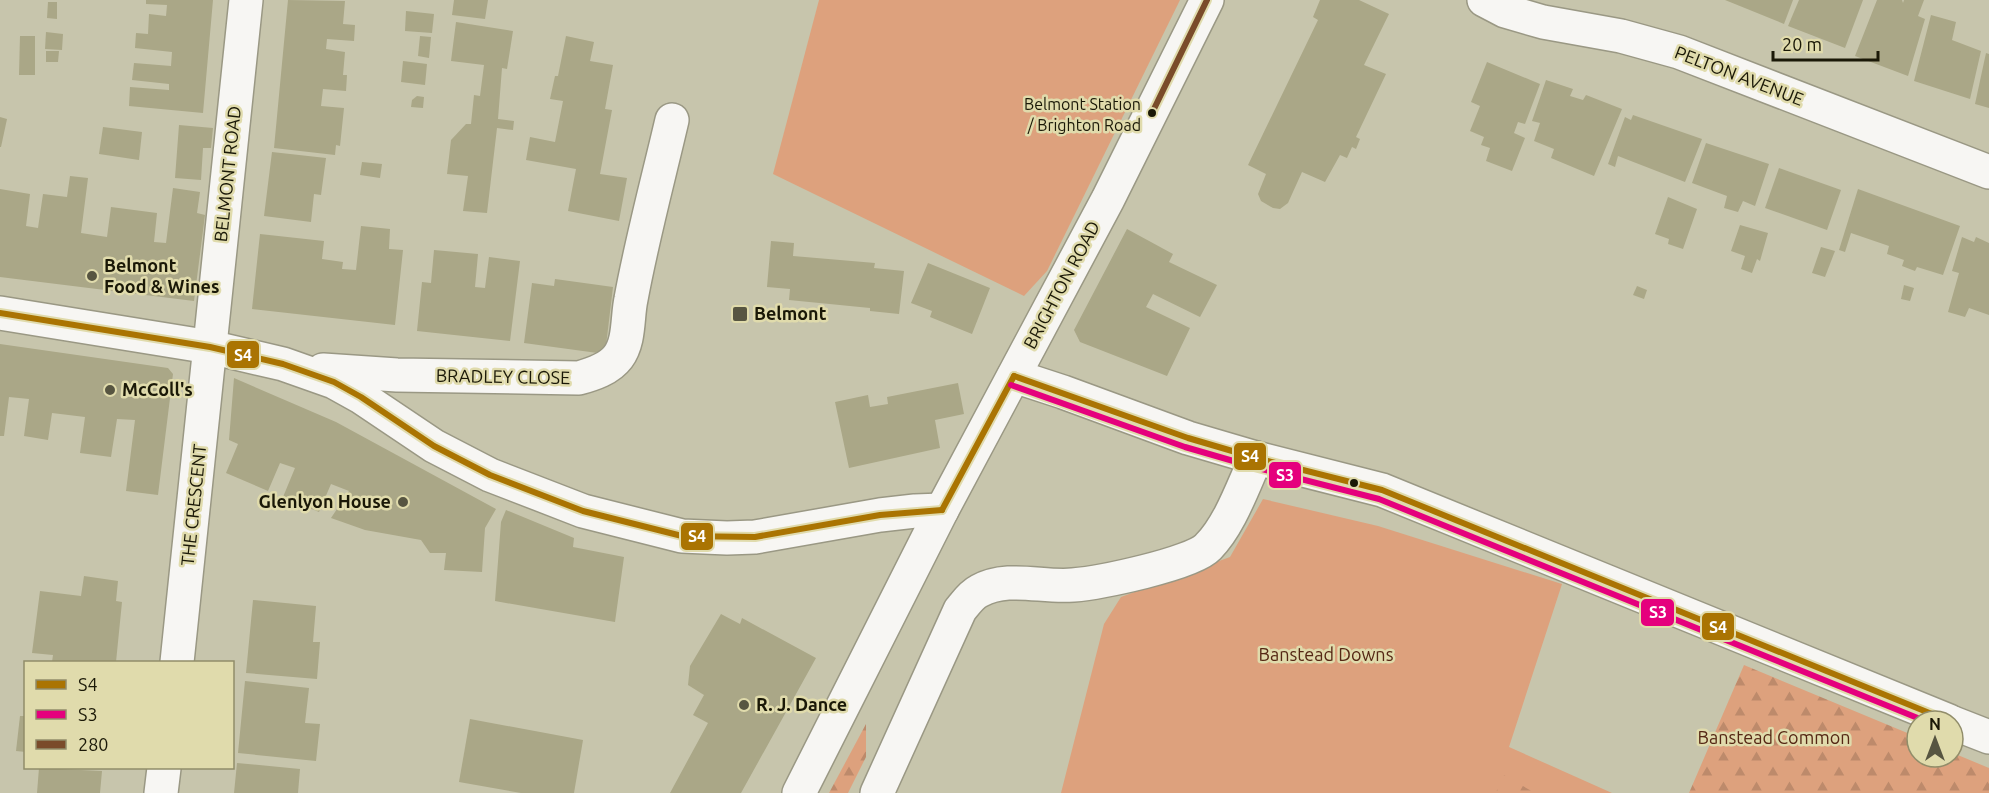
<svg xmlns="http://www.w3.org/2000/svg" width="1989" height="793" viewBox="0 0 1989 793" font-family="Ubuntu,sans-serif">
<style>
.green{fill:#dda17d}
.forest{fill:url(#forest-firs)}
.building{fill:#aaa787}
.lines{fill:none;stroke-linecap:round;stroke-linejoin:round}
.street-casing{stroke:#9a9884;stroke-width:36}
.secondary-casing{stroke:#9a9884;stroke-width:36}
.street{stroke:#f7f6f3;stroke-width:33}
.secondary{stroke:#f7f6f3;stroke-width:33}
.bus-1-casing{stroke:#e0dbac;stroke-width:10}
.bus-2-casing{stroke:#e0dbac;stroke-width:10}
.bus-3-casing{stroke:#e0dbac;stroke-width:10}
.bus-1{stroke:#aa7402;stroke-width:6}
.bus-2{stroke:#e5007d;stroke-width:6}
.bus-3{stroke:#7a4b2a;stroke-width:6}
.bus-dot{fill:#1a1807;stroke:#e0dbac;stroke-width:2}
.poi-dot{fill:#575541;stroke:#e0dbac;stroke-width:2}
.labels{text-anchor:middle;stroke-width:5;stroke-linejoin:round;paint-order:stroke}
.bus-label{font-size:16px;fill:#1a1807;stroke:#e0dbac;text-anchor:end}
.street-label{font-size:18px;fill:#1a1807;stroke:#e0dbac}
.poi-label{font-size:18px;font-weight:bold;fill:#1a1807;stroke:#e0dbac;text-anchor:start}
.park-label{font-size:18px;fill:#552714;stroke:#e0dbac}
.line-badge{stroke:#e0dbac;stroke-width:2}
.badge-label{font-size:16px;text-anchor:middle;font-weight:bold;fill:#fff}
</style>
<defs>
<pattern id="forest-firs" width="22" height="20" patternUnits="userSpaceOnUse" patternTransform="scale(1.5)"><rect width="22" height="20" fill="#dda17d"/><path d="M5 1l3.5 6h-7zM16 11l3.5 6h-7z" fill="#bd8a6b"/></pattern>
</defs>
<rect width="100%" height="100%" fill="#c7c5ac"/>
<g class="green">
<polygon points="819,0 1180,0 1047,271 1024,296 773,174"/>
<polygon points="1263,499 1378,526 1562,584 1509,747 1612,793 1061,793 1104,624 1121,597 1230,557"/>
</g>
<g class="forest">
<polygon points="1744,665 1917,737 1917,757 1953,757 1953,753 1989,768 1989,793 1689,793"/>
<polygon points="866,724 866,757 848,793 829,793"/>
<polygon points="1502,774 1535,793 1496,793"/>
</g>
<g class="building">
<polygon points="146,0 213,0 203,113 129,106 130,87 169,90 169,84 132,80 134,63 171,66 172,52 135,48 136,33 148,34 149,14 166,16 167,5 146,4"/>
<polygon points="288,0 345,1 343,24 355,25 354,41 327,39 326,49 345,52 343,75 347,75 346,91 323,89 321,106 344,108 340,146 336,145 335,155 274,148"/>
<polygon points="454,0 488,0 485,19 452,15"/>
<polygon points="1320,0 1359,0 1389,14 1364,65 1386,74 1356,137 1360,139 1356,149 1352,147 1347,158 1340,155 1325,182 1302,172 1288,203 1280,209 1273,208 1261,201 1258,194 1266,174 1248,165 1318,20 1313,17"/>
<polygon points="1725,0 1793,0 1784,24"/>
<polygon points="1799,0 1863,0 1845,48 1788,26"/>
<polygon points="1877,0 1902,0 1903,3 1904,0 1924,0 1918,16 1925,19 1908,76 1855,56"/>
<polygon points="48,2 57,2 57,19 47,18"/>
<polygon points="406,11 434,14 432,33 405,31"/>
<polygon points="1931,15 1956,22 1952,40 1981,51 1970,99 1914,81"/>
<polygon points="456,22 513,31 507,69 502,68 498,119 514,121 513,130 497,128 487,213 463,211 468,176 447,174 451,140 466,124 471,124 474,95 480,96 484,65 451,61"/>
<polygon points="46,32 63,34 62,50 45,49"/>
<polygon points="20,36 35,36 35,75 19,75"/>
<polygon points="420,36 431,37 429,58 418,56"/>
<polygon points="566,36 594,42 590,61 613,65 605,109 612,110 600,174 627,178 619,221 568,211 576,169 526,160 530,137 555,142 563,101 550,99 555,76 558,76"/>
<polygon points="46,51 59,51 58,62 46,62"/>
<polygon points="1986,53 1989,54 1989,108 1975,104"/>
<polygon points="403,61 427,64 425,85 401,82"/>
<polygon points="1487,62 1540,84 1525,124 1518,122 1514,133 1525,138 1512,171 1486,161 1490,148 1481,145 1484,137 1470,131 1480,106 1471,102"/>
<polygon points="1546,80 1573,89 1570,96 1583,100 1586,95 1622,109 1594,176 1551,158 1554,149 1534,141 1540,123 1532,121"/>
<polygon points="417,96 424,97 423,108 411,107 412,100"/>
<polygon points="1633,115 1702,139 1685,182 1618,156 1615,167 1608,164 1625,117 1631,120"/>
<polygon points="0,117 7,119 1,147 0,147"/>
<polygon points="179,125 213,128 211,148 203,148 201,180 175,178"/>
<polygon points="103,127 142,132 139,160 99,154"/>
<polygon points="1706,143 1769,164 1755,206 1743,201 1738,212 1724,208 1727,196 1692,183"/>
<polygon points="272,152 326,158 321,195 314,194 311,222 264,216"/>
<polygon points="362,162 382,164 380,178 360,175"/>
<polygon points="1779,168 1841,190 1827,230 1765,208"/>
<polygon points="70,176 88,178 81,233 107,237 111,207 157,213 154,242 166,243 173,188 200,192 197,213 205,215 194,301 0,277 0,189 30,194 26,226 38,228 43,194 67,197"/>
<polygon points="1858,189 1960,226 1943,275 1917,267 1915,271 1902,266 1904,260 1887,254 1889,246 1851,233 1845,252 1839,250"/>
<polygon points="1668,197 1697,209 1683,249 1668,244 1669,239 1655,234"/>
<polygon points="1740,225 1768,233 1760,261 1757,259 1752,273 1741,269 1745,256 1731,251"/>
<polygon points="361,226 390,229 389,249 403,250 395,325 252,309 260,234 324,241 322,259 343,262 342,269 356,270"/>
<polygon points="1127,229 1173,254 1169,262 1217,285 1200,317 1153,294 1146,307 1190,328 1167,376 1080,342 1074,330"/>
<polygon points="1962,237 1974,242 1976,237 1989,243 1989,315 1969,308 1965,317 1948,312 1959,273 1952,271"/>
<polygon points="771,241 794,243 793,256 875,263 874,268 904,271 899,314 870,311 870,308 789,300 790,289 767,287"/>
<polygon points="1821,247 1835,251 1825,277 1812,273"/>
<polygon points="434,250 478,254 475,287 485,288 489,257 520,261 510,341 417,331 422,282 431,283"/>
<polygon points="928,263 990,288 972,334 930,317 932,311 911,303"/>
<polygon points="555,279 613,287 605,354 524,343 532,283 554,286"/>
<polygon points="1904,285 1914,288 1910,301 1901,299"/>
<polygon points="1637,286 1647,290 1644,299 1633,295"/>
<polygon points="0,344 168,368 173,374 158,495 126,491 135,420 117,419 111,457 80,453 85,417 52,413 48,440 24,436 29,399 9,397 4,436 0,436"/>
<polygon points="234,378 336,422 496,509 485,528 482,572 444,570 446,553 430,553 421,540 365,530 331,518 349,491 331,484 319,512 283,497 295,468 280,463 268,491 226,473 238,444 229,440"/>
<polygon points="958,383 964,414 935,420 940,448 849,468 835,402 868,395 870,407 888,404 887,397"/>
<polygon points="506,510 574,538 573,547 624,557 615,622 495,601 501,522"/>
<polygon points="84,576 118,581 116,601 122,602 116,662 52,662 53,655 32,653 40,591 81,596"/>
<polygon points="253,600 316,606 313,642 320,642 317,679 246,673"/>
<polygon points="721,614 740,624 742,618 816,658 741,793 670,793 708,723 693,715 704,695 688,685 690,666"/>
<polygon points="245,681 309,688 305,723 320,724 316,761 238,753"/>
<polygon points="20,716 26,716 26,752 16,751"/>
<polygon points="470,719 583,740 574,793 521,793 459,782"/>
<polygon points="237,763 300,769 298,793 234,793"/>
<polygon points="39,768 102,771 100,793 37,793"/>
</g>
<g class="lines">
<g class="street-casing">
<g id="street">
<polyline points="1484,0 1505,11 1543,22 1621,36 1679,52 1989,172"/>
<polyline points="0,313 210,347 283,364 334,382 361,397 434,446 490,475 583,511 682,536 727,538 755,537 880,515 915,511 942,510"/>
<path d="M 323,370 L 397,375 L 579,378 C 593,374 609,369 618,357 C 630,341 627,317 631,299 C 642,239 658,180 672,120"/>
<polyline points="177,662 246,0"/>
<polyline points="161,793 164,768"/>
<path d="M 877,793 L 960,610 C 965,604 971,595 979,591 C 1008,575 1042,588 1073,585 C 1099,583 1192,564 1208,547 C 1230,525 1243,486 1256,458"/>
</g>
</g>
<g class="secondary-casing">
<g id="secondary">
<polyline points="1014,376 1063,392 1188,438 1256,458 1382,490 1949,721"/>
<polyline points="1953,723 1989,737"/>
<polyline points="799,793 942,510 1108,199 1207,0"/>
</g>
</g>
<use href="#street" class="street"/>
<use href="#secondary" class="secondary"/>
<g class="bus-1-casing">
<g id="bus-1">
<polyline points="0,313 210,347 283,364 334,382 361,397 434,446 490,475 583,511 682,536 755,537 880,515 942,510"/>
<polyline points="1014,376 1188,438 1256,458 1382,490 1949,721"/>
<polyline points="942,510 1014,376"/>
</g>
</g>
<g class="bus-2-casing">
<polyline id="bus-2" points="1011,385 1185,447 1254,467 1379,499 1925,721"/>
</g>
<g class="bus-3-casing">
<polyline id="bus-3" points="1152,113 1207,0"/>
</g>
<use href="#bus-1" class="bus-1"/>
<use href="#bus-2" class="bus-2"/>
<use href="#bus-3" class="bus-3"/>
</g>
<g class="bus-dot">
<circle cx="1152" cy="113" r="5"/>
<circle cx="1354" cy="483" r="5"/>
</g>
<g class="poi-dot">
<circle cx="92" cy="276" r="6"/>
<rect x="732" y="306" width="16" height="16" rx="3"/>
<circle cx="110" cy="390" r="6"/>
<circle cx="403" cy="502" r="6"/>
<circle cx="744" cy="705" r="6"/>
</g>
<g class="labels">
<g class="bus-label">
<text x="1141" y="110">Belmont Station<tspan x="1141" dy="21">/ Brighton Road</tspan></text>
</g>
<g class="street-label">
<text transform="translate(1739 76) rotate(21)" y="6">PELTON AVENUE</text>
<text transform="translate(228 174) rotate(-84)" y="6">BELMONT ROAD</text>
<text transform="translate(1062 285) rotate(-62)" y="6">BRIGHTON ROAD</text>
<text transform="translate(503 377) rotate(1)" y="6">BRADLEY CLOSE</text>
<text transform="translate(194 505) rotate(-84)" y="6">THE CRESCENT</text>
</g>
<g class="poi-label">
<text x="104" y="272">Belmont<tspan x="104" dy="21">Food &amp; Wines</tspan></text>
<text x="754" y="320">Belmont</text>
<text x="122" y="396">McColl's</text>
<text x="391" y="508" text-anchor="end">Glenlyon House</text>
<text x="756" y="711">R. J. Dance</text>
</g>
<g class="park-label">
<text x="1326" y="661">Banstead Downs</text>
<text x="1774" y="744">Banstead Common</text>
</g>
</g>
<g class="line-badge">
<rect x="226" y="340" width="34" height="29" rx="6" fill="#aa7402"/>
<rect x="1233" y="442" width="34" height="29" rx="6" fill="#aa7402"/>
<rect x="1268" y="461" width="34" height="28" rx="6" fill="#e5007d"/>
<rect x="680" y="522" width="34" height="29" rx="6" fill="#aa7402"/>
<rect x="1640" y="598" width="35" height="29" rx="6" fill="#e5007d"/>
<rect x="1701" y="612" width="34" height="29" rx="6" fill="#aa7402"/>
</g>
<g class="badge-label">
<text x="243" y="361">S4</text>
<text x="1250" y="462">S4</text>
<text x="1285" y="481">S3</text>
<text x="697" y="542">S4</text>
<text x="1658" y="618">S3</text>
<text x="1718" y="633">S4</text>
</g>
<rect x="24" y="661" width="210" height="108" fill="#e0dbac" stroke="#918d6a" stroke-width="1.5"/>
<rect x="36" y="680" width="30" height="9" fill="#aa7402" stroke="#918d6a" stroke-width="1.5"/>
<text x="78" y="691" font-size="18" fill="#1a1807">S4</text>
<rect x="36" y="710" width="30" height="9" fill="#e5007d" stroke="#918d6a" stroke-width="1.5"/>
<text x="78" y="721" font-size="18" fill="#1a1807">S3</text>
<rect x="36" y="740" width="30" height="9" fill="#7a4b2a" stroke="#918d6a" stroke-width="1.5"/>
<text x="78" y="751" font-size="18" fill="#1a1807">280</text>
<g transform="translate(1935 739)"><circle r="28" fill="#e0dbac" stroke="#918d6a" stroke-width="1.5"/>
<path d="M0-4.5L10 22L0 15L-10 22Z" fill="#575541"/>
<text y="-9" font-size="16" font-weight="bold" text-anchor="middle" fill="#1a1807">N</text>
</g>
<path d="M1773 51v9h105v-9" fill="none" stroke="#1a1807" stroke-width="3"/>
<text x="1782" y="51" font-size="18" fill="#1a1807" stroke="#e0dbac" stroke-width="4.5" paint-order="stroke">20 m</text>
</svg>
